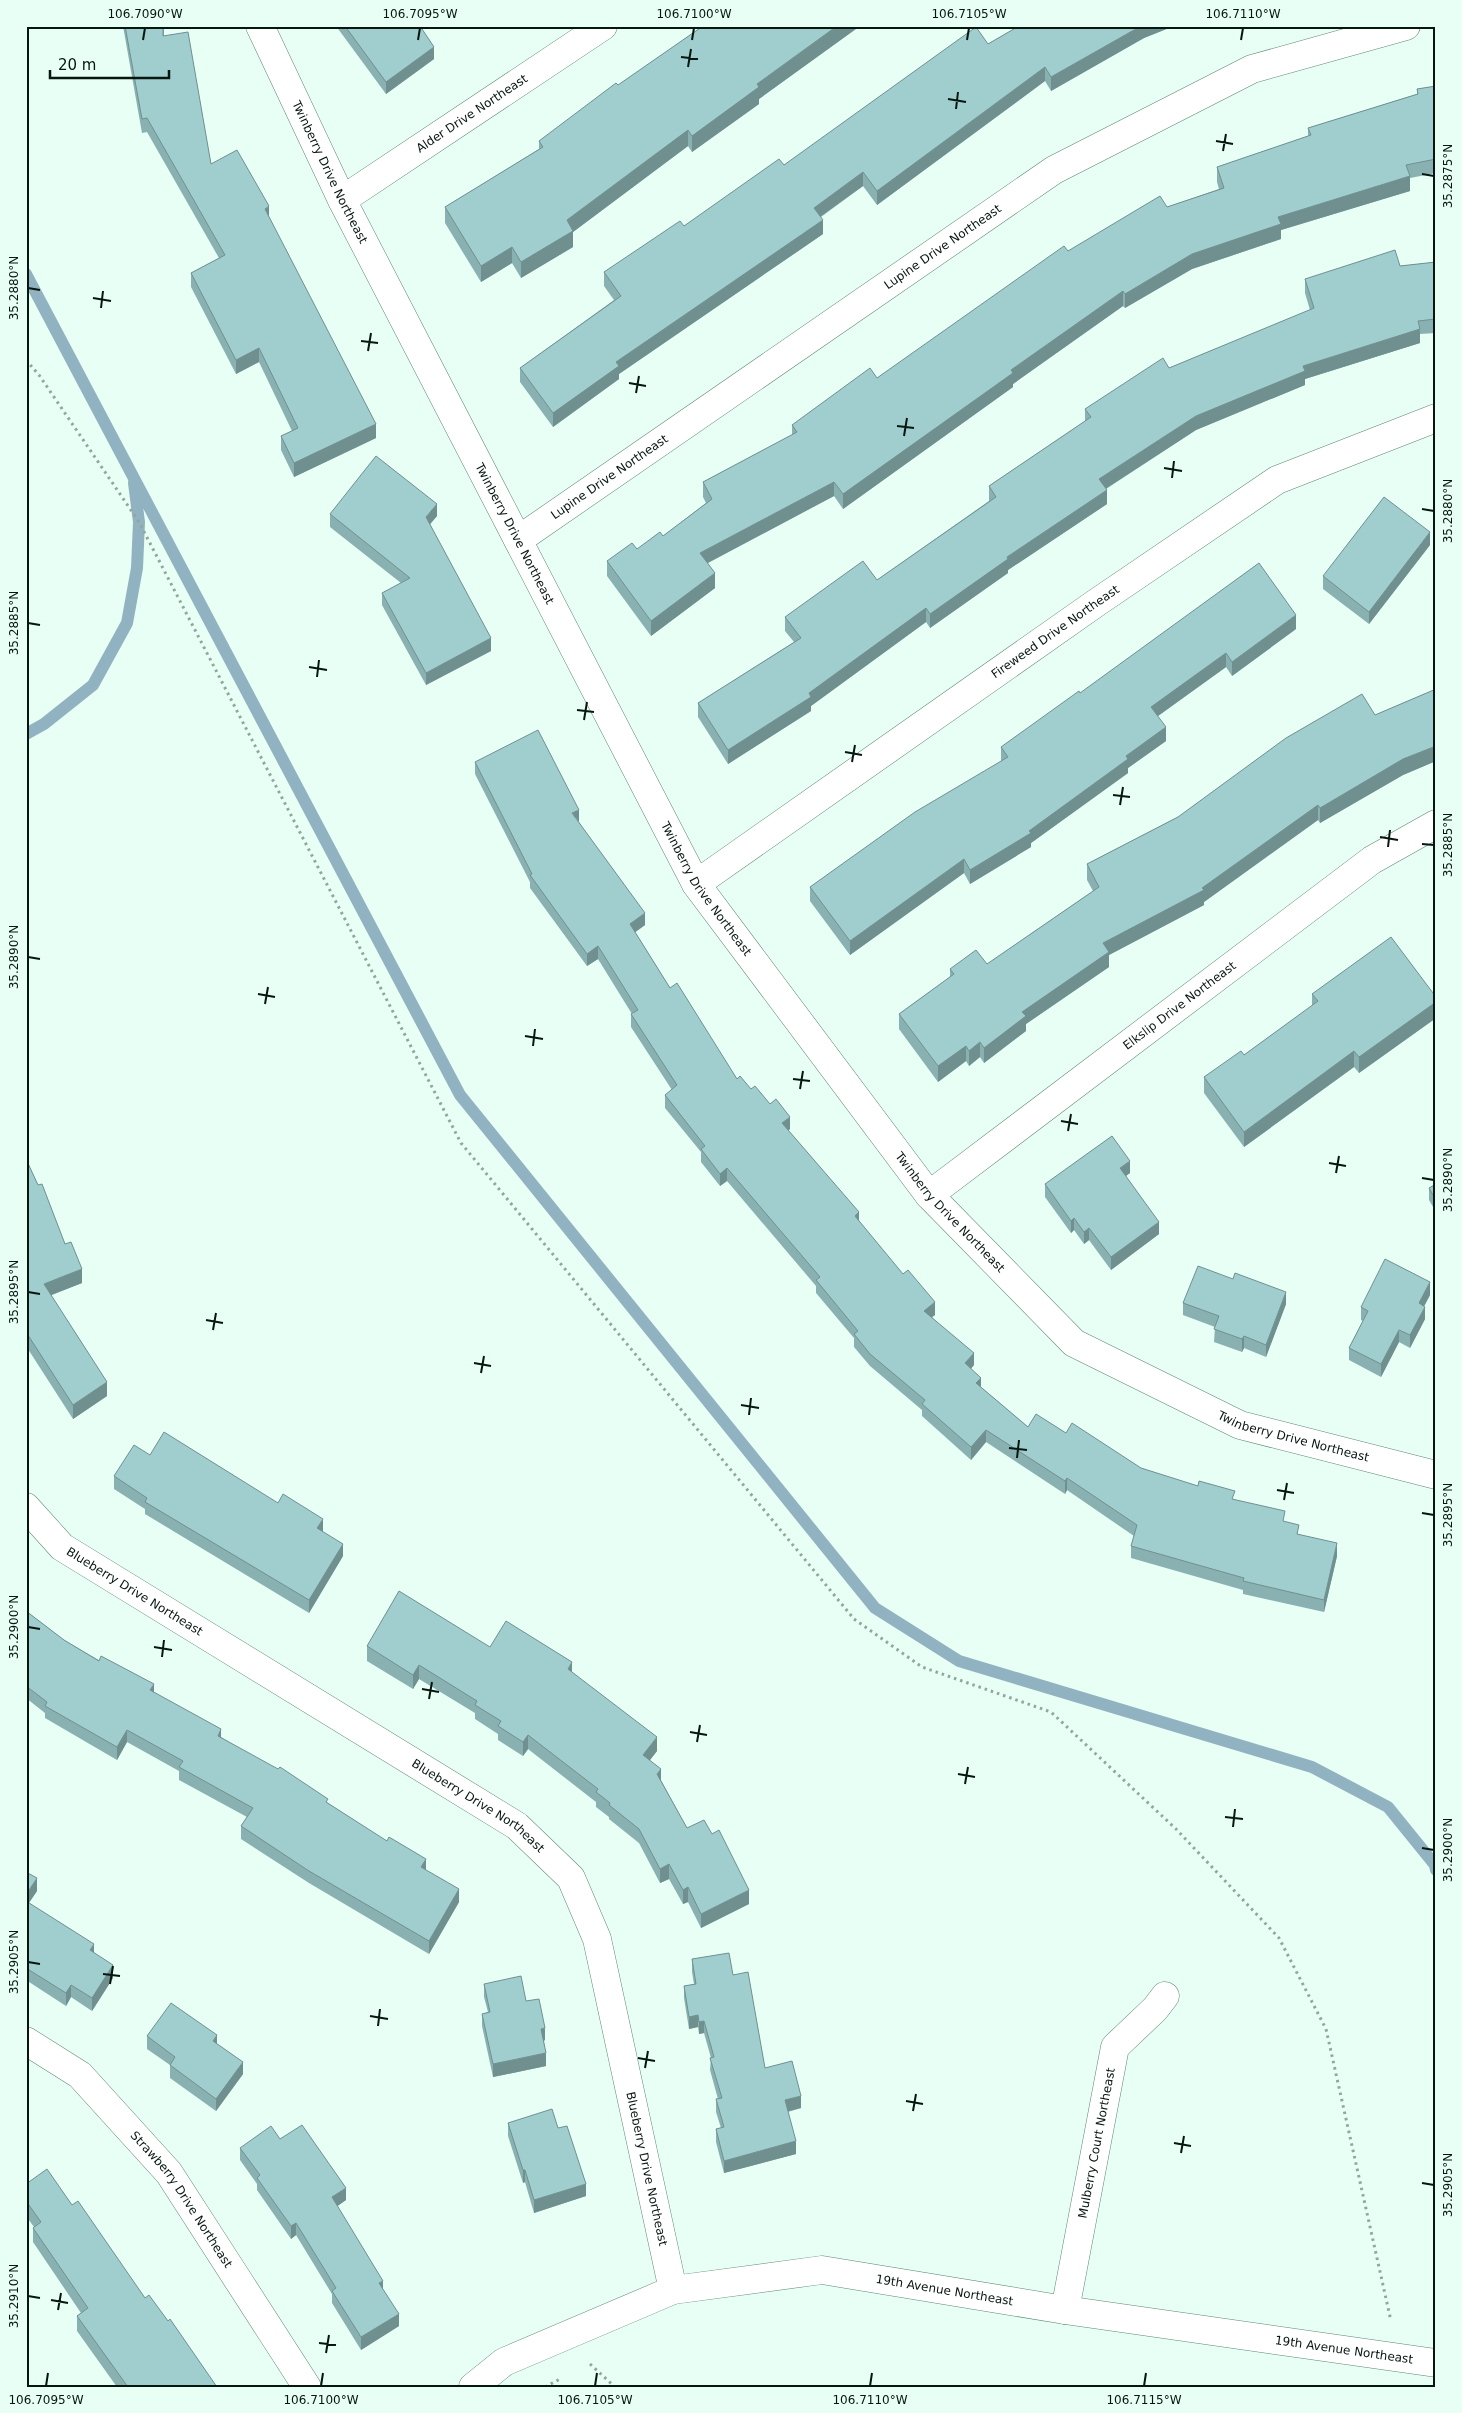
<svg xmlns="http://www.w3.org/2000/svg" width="1462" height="2413" viewBox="0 0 1462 2413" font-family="'DejaVu Sans',sans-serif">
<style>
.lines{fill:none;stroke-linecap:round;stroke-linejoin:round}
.stream{stroke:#91b2c0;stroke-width:12}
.minor-casing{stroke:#618676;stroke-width:29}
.path{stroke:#92a69d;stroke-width:3;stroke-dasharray:2.5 4;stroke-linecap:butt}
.minor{stroke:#fff;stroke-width:28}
.wall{fill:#8ab1b1}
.shaded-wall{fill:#709090}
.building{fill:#a0cece;stroke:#709090}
.ticks{fill:none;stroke:#081610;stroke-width:2}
.labels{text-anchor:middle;stroke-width:4;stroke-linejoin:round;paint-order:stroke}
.street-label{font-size:12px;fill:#081610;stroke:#e7fff4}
.neatline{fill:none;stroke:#081610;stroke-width:2}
.ticks-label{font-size:12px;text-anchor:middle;fill:#081610}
</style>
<rect width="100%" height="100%" fill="#e7fff4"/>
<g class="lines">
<g class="stream">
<polyline points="26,274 460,1095 875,1608 959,1661 1312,1767 1388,1807 1435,1865 1436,1870"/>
<polyline points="26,734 44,724 93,685 127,623 137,568 139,522 134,483"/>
</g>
<g class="minor-casing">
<g id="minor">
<path id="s1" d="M 260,26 L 342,200 L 696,884 L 929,1195 L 1074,1343 L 1240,1425 L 1436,1475"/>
<path id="s2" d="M 342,200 L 603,26"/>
<path id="s3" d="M 518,540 L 1054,170 L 1252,69 L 1406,26"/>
<path id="s4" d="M 696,884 L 1096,603 L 1277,480 L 1436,418"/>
<path id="s5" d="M 929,1195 L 1372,860 L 1436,824"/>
<path id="s6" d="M 26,1507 L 62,1547 L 517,1826 L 571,1878 L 597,1939 L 673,2290"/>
<path id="s7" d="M 26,2041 L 80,2075 L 169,2173 L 307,2387"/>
<path id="s8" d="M 1065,2310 L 1115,2047 L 1155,2009 L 1165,1996"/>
<path id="s9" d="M 473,2387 L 504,2362 L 673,2290 L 822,2270 L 1065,2310 L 1436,2363"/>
</g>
</g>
<g class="path">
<polyline points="26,360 39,375 139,522 461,1143 854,1619 922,1667 1051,1712 1176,1829 1279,1938 1326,2029 1391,2321"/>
<polyline points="590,2364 615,2387"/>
<polyline points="545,2387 560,2379"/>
</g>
<use href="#minor" class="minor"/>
</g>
<g class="wall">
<polygon points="123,26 164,26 164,36 211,164 269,217 376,438 294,477 281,450 281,436 292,431 259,362 236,374 191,287 191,273 219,258 147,132 142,133"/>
<polygon points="336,26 420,26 434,59 386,94"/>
<polygon points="703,26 860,26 759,99 759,104 692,152 688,146 573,232 573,247 521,278 512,263 481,282 445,223 445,207 539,149 539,141"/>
<polygon points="1019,26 1174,26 1144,38 1051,91 1045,81 877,205 863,186 821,217 823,234 619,374 619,379 553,427 520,382 520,368 614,300 604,286 604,272 684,226 784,165 988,44"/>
<polygon points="1436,86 1436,173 1410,178 1410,191 1281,230 1281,239 1192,269 1125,308 1123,306 1013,384 1013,387 843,509 834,496 708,563 715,588 651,636 607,576 607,561 637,549 663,536 706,503 703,497 703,482 792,435 792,425 877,378 1068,251 1167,207 1219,189 1217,182 1217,167 1308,136 1308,128 1417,94 1417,89"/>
<polygon points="1436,262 1436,333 1420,334 1420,343 1305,379 1305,385 1196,430 1106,489 1107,504 1008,570 1008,573 930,628 926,622 811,706 811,711 728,764 698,717 698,703 794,642 785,631 785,617 877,580 989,501 989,486 1085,421 1085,409 1169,368 1310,310 1305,293 1305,279 1400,266"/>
<polygon points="330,514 437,516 430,524 491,651 426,685 382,605 382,593 401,583 330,527"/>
<polygon points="1430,545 1369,624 1323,589 1323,576"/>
<polygon points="1296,629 1232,676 1226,667 1158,716 1166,741 1128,768 1128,773 1031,843 1031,847 970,884 964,873 850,955 810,901 810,887 1001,761 1001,747 1080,693"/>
<polygon points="1436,689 1436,761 1403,775 1320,823 1318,820 1204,902 1204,905 1109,955 1109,967 1026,1024 1026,1031 984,1063 980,1057 969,1066 966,1061 938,1082 899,1029 899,1014 950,977 950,969 987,964 1093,891 1087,880 1087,864 1375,715"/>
<polygon points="475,762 579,822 645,925 635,932 670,988 737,1079 751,1089 790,1129 788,1130 859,1221 935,1315 932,1317 974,1365 971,1368 981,1387 1028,1427 1066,1433 1141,1468 1235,1500 1285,1522 1299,1535 1337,1556 1324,1612 1243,1594 1243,1590 1131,1558 1131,1546 1134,1536 1067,1490 1065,1494 986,1442 971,1460 922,1416 922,1410 870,1366 854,1347 854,1338 816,1293 816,1286 727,1181 720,1186 701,1162 701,1152 665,1108 665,1095 672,1090 631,1027 631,1014 632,1014 598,959 587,966 530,888 530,882 475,774"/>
<polygon points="1312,994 1436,997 1436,1018 1359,1073 1354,1067 1244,1147 1204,1093 1204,1077 1244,1055 1312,1006"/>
<polygon points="26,1159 65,1244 82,1283 51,1295 107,1396 73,1419 26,1346"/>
<polygon points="1130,1173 1126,1176 1159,1234 1111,1270 1089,1240 1084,1244 1074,1230 1071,1233 1045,1197 1045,1184"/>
<polygon points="1436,1184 1436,1212 1429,1200 1429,1188"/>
<polygon points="1430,1295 1424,1306 1425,1319 1410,1348 1399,1342 1381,1377 1349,1360 1349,1348 1363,1321 1361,1320 1361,1307"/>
<polygon points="1183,1303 1286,1304 1266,1357 1244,1348 1242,1352 1214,1342 1215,1327 1183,1315"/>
<polygon points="114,1476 323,1531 323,1532 343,1556 309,1613 145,1514 145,1509 114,1489"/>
<polygon points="26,1611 64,1640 154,1692 221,1737 328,1803 426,1870 459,1902 429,1954 309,1883 241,1839 241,1826 247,1817 179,1780 179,1771 127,1742 117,1760 45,1718 45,1713 26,1698"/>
<polygon points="367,1646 490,1647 572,1672 657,1751 650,1760 687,1828 749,1904 701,1928 688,1902 683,1904 669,1879 660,1883 639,1843 609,1819 609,1817 596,1807 596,1802 528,1749 523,1756 498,1740 498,1734 475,1719 475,1713 419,1679 413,1689 367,1661"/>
<polygon points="26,1872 37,1891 29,1903 94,1953 113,1978 92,2011 71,1997 66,2006 26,1980"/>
<polygon points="692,1959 733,1975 765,2068 801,2108 788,2112 796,2154 724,2173 716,2142 716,2129 721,2128 716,2112 716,2099 718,2099 710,2070 711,2058 704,2033 699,2034 698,2027 689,2029 684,1998 684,1986 694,1984 692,1972"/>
<polygon points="484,1984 526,2001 545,2040 544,2041 546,2066 493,2077 482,2026 482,2014 488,2012 484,1997"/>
<polygon points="147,2036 217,2044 243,2074 216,2111 170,2078 170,2065 147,2049"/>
<polygon points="508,2123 558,2128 586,2196 534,2213 525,2182 523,2183 508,2136"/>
<polygon points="280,2139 346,2200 337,2206 383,2289 399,2326 361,2350 332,2303 332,2294 296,2235 291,2239 257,2190 257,2184 240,2160 240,2148"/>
<polygon points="26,2184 72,2205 145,2298 217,2387 117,2387 77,2331 77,2316 81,2313 33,2242 33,2228 34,2227 26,2216"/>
</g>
<g class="shaded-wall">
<polygon points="837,26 860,26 759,99 759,104 692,152 692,136 757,84"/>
<polygon points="1141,26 1174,26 1144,38 1051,91 1051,77"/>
<polygon points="434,47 434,59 386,94 386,82"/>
<polygon points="1045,67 1045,81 877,205 877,191"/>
<polygon points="688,130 688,146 573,232 573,247 521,278 521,262 567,220"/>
<polygon points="863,172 863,186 814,221 814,208"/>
<polygon points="1410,176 1410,191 1281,230 1281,239 1192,269 1125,308 1125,294 1192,254 1278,217"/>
<polygon points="269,206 269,220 265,209"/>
<polygon points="823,220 823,234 619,374 619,379 553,427 553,413 616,362"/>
<polygon points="512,247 512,263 481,282 481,266"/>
<polygon points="1123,291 1123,306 1013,384 1013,387 843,509 843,494 1011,370"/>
<polygon points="1420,329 1420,343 1305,379 1305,385 1196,430 1099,493 1099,479 1196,416 1303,366"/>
<polygon points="259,348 259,362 236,374 236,360"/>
<polygon points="376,424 376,438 294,477 294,463"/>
<polygon points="834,482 834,496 700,567 700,553"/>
<polygon points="1107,490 1107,504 1008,570 1008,573 930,628 930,614 1007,557"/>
<polygon points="437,504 437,516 426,529 426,517"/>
<polygon points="1430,532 1430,545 1369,624 1369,612"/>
<polygon points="715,573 715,588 651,636 651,621"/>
<polygon points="926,608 926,622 811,706 811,711 728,764 728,750 809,693"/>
<polygon points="1296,615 1296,629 1232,676 1232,662"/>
<polygon points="491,638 491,651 426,685 426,673"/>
<polygon points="1226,653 1226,667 1151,721 1151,707"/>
<polygon points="1166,727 1166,741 1128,768 1128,773 1031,843 1031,847 970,884 970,870 1029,831 1126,756"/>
<polygon points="1436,746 1436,761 1403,775 1320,823 1320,808 1403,759"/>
<polygon points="1318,805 1318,820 1204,902 1204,905 1109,955 1109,967 1026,1024 1026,1031 984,1063 984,1048 1022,1012 1103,943 1202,888"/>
<polygon points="579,810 579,822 572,813"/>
<polygon points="964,859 964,873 850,955 850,941"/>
<polygon points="645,913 645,925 630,936 630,924"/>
<polygon points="598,946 598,959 587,966 587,954"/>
<polygon points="1436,1002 1436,1018 1359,1073 1359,1057"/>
<polygon points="980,1042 980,1057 969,1066 969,1051"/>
<polygon points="966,1046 966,1061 938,1082 938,1066"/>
<polygon points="1354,1051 1354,1067 1244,1147 1244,1132"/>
<polygon points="790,1117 790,1129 782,1136 782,1123"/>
<polygon points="1130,1161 1130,1173 1120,1180 1120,1168"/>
<polygon points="727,1168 727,1181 720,1186 720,1174"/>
<polygon points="859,1212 859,1224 855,1216"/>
<polygon points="1074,1218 1074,1230 1071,1233 1071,1221"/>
<polygon points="1159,1222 1159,1234 1111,1270 1111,1257"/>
<polygon points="1089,1228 1089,1240 1084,1244 1084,1232"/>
<polygon points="82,1269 82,1283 44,1298 44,1284"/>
<polygon points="1430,1282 1430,1295 1419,1316 1419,1303"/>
<polygon points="1286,1292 1286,1304 1266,1357 1266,1345"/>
<polygon points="935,1302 935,1315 924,1323 924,1311"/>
<polygon points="1425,1307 1425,1319 1410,1348 1410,1335"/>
<polygon points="1399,1330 1399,1342 1381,1377 1381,1364"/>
<polygon points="1244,1336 1244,1348 1242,1352 1242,1339"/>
<polygon points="974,1353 974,1365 965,1376 965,1363"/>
<polygon points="981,1378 981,1390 976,1383"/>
<polygon points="107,1382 107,1396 73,1419 73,1405"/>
<polygon points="986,1430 986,1442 971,1460 971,1447"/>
<polygon points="1067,1478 1067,1490 1065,1494 1065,1481"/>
<polygon points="323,1519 323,1531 317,1541 317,1528"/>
<polygon points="1337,1543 1337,1556 1324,1612 1324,1600"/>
<polygon points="343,1544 343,1556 309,1613 309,1600"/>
<polygon points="572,1662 572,1676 568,1669"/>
<polygon points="419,1665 419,1679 413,1689 413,1675"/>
<polygon points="154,1684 154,1696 150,1690"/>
<polygon points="221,1729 221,1742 218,1736"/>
<polygon points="127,1730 127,1742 117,1760 117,1747"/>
<polygon points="528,1735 528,1749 523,1756 523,1742"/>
<polygon points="657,1737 657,1751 643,1769 643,1755"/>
<polygon points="661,1769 661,1783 657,1774"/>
<polygon points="426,1859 426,1871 421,1867"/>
<polygon points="669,1864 669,1879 660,1883 660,1869"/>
<polygon points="37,1878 37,1891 26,1907 26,1895"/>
<polygon points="688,1887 688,1902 683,1904 683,1890"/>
<polygon points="459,1889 459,1902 429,1954 429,1941"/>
<polygon points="749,1890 749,1904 701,1928 701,1914"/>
<polygon points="94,1944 94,1957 90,1950"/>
<polygon points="113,1965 113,1978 92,2011 92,1998"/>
<polygon points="71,1985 71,1997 66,2006 66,1993"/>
<polygon points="698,2015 698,2027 689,2029 689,2017"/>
<polygon points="704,2021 704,2033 699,2034 699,2022"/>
<polygon points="545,2028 545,2040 541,2041 541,2029"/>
<polygon points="217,2035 217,2048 213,2041"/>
<polygon points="546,2053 546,2066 493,2077 493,2064"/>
<polygon points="243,2062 243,2074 216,2111 216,2099"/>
<polygon points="801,2096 801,2108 785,2112 785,2100"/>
<polygon points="796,2141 796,2154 724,2173 724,2161"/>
<polygon points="523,2170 525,2170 525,2182 523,2183"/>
<polygon points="586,2184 586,2196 534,2213 534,2200"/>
<polygon points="346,2188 346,2200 332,2210 332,2197"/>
<polygon points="296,2223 296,2235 291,2239 291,2226"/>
<polygon points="383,2281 383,2293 379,2283"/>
<polygon points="399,2314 399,2326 361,2350 361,2337"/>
</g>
<g class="building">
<polygon points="125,26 163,26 163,36 188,32 211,164 237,150 269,206 265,209 376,424 294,463 281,436 298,428 259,348 236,360 191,273 225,255 147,118 142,119"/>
<polygon points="345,26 420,26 434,47 386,82"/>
<polygon points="703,26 837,26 757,84 759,87 692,136 688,130 567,220 573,231 521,262 512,247 481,266 445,207 543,147 539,141 616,83 618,85"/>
<polygon points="1019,26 1141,26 1051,77 1045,67 877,191 863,172 814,208 823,220 616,362 619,366 553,413 520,368 621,296 604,272 680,221 684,226 779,159 784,165 976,27 988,44"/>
<polygon points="1436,86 1436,159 1406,165 1410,176 1278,217 1281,224 1192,254 1125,294 1123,291 1011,370 1013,373 843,494 834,482 700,553 715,573 651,621 607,561 632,543 637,549 660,532 663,536 712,499 703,482 797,432 792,425 870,368 877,378 1064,246 1068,251 1160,196 1167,207 1224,188 1217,167 1311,135 1308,128 1418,94 1417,89"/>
<polygon points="1395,250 1400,266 1436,262 1436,319 1418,321 1420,329 1303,366 1305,371 1196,416 1099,479 1107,490 1007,557 1008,559 930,614 926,608 809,693 811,697 728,750 698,703 801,638 785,617 863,561 877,580 996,497 989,486 1091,417 1085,409 1163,358 1169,368 1314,308 1305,279"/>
<polygon points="376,456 437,504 426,517 491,638 426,673 382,593 410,578 330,514"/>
<polygon points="1384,497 1430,532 1369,612 1323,576"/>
<polygon points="1259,563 1296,615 1232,662 1226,653 1151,707 1166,727 1126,756 1128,759 1029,831 1031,833 970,870 964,859 850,941 810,887 915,812 1008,757 1001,747 1079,691 1080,693"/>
<polygon points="1436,689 1436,746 1403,759 1320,808 1318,805 1202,888 1204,890 1103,943 1109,952 1022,1012 1026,1016 984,1048 980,1042 969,1051 966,1046 938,1066 899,1014 954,974 950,969 976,950 987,964 1099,887 1087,864 1178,817 1286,738 1362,694 1375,715"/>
<polygon points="538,730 579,810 572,813 645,913 630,924 670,988 677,983 737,1079 740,1076 751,1089 755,1086 770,1104 776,1099 790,1117 782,1123 859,1212 855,1216 903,1274 908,1270 935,1302 924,1311 974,1353 965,1363 981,1378 976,1383 1028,1427 1036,1414 1066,1433 1072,1423 1141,1468 1198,1486 1199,1481 1235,1491 1232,1499 1285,1511 1283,1521 1299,1525 1297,1534 1337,1543 1324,1600 1243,1581 1244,1578 1131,1546 1137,1525 1067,1478 1065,1481 986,1430 971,1447 922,1404 925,1400 870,1354 854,1334 858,1331 816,1280 820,1277 727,1168 720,1174 701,1149 705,1146 665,1095 677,1085 631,1014 638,1010 598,946 587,954 530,875 532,874 475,762"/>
<polygon points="1391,937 1436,997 1436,1002 1359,1057 1354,1051 1244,1132 1204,1077 1241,1051 1244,1055 1318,1001 1312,994"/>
<polygon points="1112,1136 1130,1161 1120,1168 1159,1222 1111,1257 1089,1228 1084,1232 1074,1218 1071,1221 1045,1184"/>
<polygon points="26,1159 38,1185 42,1184 65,1244 71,1242 82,1269 44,1284 107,1382 73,1405 26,1332"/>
<polygon points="1436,1184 1436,1200 1429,1188"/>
<polygon points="1385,1259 1430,1282 1419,1303 1425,1307 1410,1335 1399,1330 1381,1364 1349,1348 1368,1311 1361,1307"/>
<polygon points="1198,1266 1233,1279 1235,1273 1286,1292 1266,1345 1244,1336 1242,1339 1214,1329 1219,1316 1183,1303"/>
<polygon points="164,1432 278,1503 283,1494 323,1519 317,1528 343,1544 309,1600 145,1502 147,1498 114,1476 134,1445 150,1455"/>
<polygon points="399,1591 490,1647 506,1621 572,1662 568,1669 657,1737 643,1755 661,1769 657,1774 687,1828 704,1820 712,1834 719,1830 749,1890 701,1914 688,1887 683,1890 669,1864 660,1869 639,1829 609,1805 610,1803 596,1792 598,1789 528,1735 523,1742 498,1726 501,1721 475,1705 477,1701 419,1665 413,1675 367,1646"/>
<polygon points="26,1611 64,1640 99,1661 101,1656 154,1684 150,1690 221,1729 218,1736 278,1769 280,1767 328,1799 326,1802 387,1841 389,1837 426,1859 421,1867 459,1889 429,1941 309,1871 241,1826 253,1808 179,1767 183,1761 127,1730 117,1747 45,1706 47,1702 26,1686"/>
<polygon points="26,1872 37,1878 26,1895"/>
<polygon points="26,1901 94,1944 90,1950 113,1965 92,1998 71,1985 66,1993 26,1968"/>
<polygon points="729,1953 733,1975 748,1972 765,2068 792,2061 801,2096 785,2100 796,2141 724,2161 716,2129 724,2127 716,2099 722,2098 710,2058 714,2057 704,2021 699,2022 698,2015 689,2017 684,1986 696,1984 692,1959"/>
<polygon points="521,1976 526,2001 539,1999 545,2028 541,2029 546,2053 493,2064 482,2014 490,2012 484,1984"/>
<polygon points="171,2003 217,2035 213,2041 243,2062 216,2099 170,2065 175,2057 147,2036"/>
<polygon points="552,2109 558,2128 567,2126 586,2184 534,2200 525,2170 523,2170 508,2123"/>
<polygon points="302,2125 346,2188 332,2197 383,2281 379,2283 399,2314 361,2337 332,2291 336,2288 296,2223 291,2226 257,2178 260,2175 240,2148 271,2126 280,2139"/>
<polygon points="47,2169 72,2205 78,2201 145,2298 149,2295 168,2321 170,2319 217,2387 128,2387 77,2316 88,2308 33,2228 41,2222 26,2201 26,2184"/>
</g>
<path class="ticks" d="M 143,40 L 145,28M 418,40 L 420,28M 692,40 L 694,28M 967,40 L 969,28M 1241,40 L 1243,28M 681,57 L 698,59M 688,67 L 691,49M 948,99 L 966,102M 956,109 L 958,92M 1216,141 L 1233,144M 1223,151 L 1226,134M 1422,174 L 1434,176M 28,288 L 40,290M 93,298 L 111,301M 101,308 L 103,291M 361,341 L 378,343M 368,351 L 371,333M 629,383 L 646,386M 636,393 L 639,376M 897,426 L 914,428M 904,436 L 907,418M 1164,468 L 1182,471M 1172,478 L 1174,461M 1422,509 L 1434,511M 28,623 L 40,625M 309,667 L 327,670M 317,677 L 319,660M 577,710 L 594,712M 584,720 L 587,702M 845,752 L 862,755M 852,762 L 855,745M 1113,795 L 1130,797M 1120,805 L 1123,787M 1380,837 L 1398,840M 1422,844 L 1434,845M 1388,847 L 1390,830M 28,957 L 40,959M 258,994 L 275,997M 265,1004 L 268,987M 525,1036 L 543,1039M 533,1046 L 535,1029M 793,1079 L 810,1081M 800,1089 L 803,1071M 1061,1121 L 1078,1124M 1068,1131 L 1071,1114M 1329,1163 L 1346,1166M 1336,1173 L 1339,1156M 1422,1178 L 1434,1180M 28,1292 L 40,1294M 206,1320 L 223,1323M 213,1330 L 216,1313M 474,1363 L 491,1366M 481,1373 L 484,1356M 741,1405 L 759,1408M 749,1415 L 751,1398M 1009,1448 L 1027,1450M 1017,1458 L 1019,1440M 1277,1490 L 1294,1493M 1284,1500 L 1287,1483M 1422,1513 L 1434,1515M 28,1627 L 40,1629M 154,1647 L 172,1650M 162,1657 L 164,1640M 422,1689 L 439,1692M 429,1699 L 432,1682M 690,1732 L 707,1735M 697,1742 L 700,1725M 958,1774 L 975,1777M 965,1784 L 968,1767M 1225,1817 L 1243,1819M 1233,1827 L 1235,1809M 1422,1848 L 1434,1850M 28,1962 L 40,1964M 103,1974 L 120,1976M 110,1984 L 113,1966M 370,2016 L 388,2019M 378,2026 L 380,2009M 638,2058 L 655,2061M 645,2068 L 648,2051M 906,2101 L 923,2104M 913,2111 L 916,2094M 1174,2143 L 1191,2146M 1181,2153 L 1184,2136M 1422,2183 L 1434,2185M 28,2296 L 40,2298M 51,2300 L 68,2303M 58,2310 L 61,2293M 319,2343 L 336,2345M 326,2353 L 329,2335M 46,2386 L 48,2373M 321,2386 L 323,2373M 595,2386 L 597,2373M 870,2386 L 872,2373M 1144,2386 L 1146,2373"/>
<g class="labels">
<g class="street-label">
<text dy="4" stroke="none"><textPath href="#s2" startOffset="156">Alder Drive Northeast</textPath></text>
<text dy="4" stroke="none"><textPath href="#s1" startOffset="162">Twinberry Drive Northeast</textPath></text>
<text dy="4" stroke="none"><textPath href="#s3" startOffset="516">Lupine Drive Northeast</textPath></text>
<text dy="4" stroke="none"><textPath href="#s3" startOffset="111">Lupine Drive Northeast</textPath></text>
<text dy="4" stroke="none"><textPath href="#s1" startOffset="568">Twinberry Drive Northeast</textPath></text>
<text dy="4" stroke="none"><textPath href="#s4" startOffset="439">Fireweed Drive Northeast</textPath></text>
<text dy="4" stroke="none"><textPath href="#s1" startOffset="972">Twinberry Drive Northeast</textPath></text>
<text dy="4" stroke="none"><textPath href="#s5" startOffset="314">Elkslip Drive Northeast</textPath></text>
<text dy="4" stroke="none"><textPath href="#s1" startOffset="1378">Twinberry Drive Northeast</textPath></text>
<text dy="4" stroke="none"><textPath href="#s1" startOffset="1798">Twinberry Drive Northeast</textPath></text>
<text dy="4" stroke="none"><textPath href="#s6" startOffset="139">Blueberry Drive Northeast</textPath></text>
<text dy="4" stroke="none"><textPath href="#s6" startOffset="544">Blueberry Drive Northeast</textPath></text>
<text dy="4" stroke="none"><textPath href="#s8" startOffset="170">Mulberry Court Northeast</textPath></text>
<text dy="4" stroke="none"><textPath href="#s6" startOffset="964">Blueberry Drive Northeast</textPath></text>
<text dy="4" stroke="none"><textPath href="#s7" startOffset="225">Strawberry Drive Northeast</textPath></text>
<text dy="4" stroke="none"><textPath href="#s9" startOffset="498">19th Avenue Northeast</textPath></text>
<text dy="4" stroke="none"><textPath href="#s9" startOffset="902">19th Avenue Northeast</textPath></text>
</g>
</g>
<rect width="1462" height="2413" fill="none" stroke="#e7fff4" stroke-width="55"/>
<path d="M50 70v8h119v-8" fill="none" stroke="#081610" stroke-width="2.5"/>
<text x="58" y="70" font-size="15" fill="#081610" stroke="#e7fff4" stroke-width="4" paint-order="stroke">20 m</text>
<rect x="28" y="28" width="1406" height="2358" class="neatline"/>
<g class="ticks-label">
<text x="145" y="18">106.7090°W</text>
<text x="420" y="18">106.7095°W</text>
<text x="694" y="18">106.7100°W</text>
<text x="969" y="18">106.7105°W</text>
<text x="1243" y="18">106.7110°W</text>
<text transform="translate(1448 176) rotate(-90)" y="4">35.2875°N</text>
<text transform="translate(14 288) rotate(-90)" y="4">35.2880°N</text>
<text transform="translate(1448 511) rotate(-90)" y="4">35.2880°N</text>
<text transform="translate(14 623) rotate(-90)" y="4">35.2885°N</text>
<text transform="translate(1448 845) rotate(-90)" y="4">35.2885°N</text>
<text transform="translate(14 957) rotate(-90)" y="4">35.2890°N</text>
<text transform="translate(1448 1180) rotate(-90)" y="4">35.2890°N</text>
<text transform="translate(14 1292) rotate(-90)" y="4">35.2895°N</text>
<text transform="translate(1448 1515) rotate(-90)" y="4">35.2895°N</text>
<text transform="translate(14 1627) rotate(-90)" y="4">35.2900°N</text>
<text transform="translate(1448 1850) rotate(-90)" y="4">35.2900°N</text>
<text transform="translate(14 1962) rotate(-90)" y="4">35.2905°N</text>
<text transform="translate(1448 2185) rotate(-90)" y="4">35.2905°N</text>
<text transform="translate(14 2296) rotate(-90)" y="4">35.2910°N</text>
<text x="46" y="2404">106.7095°W</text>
<text x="321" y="2404">106.7100°W</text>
<text x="595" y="2404">106.7105°W</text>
<text x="870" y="2404">106.7110°W</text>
<text x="1144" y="2404">106.7115°W</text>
</g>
</svg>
